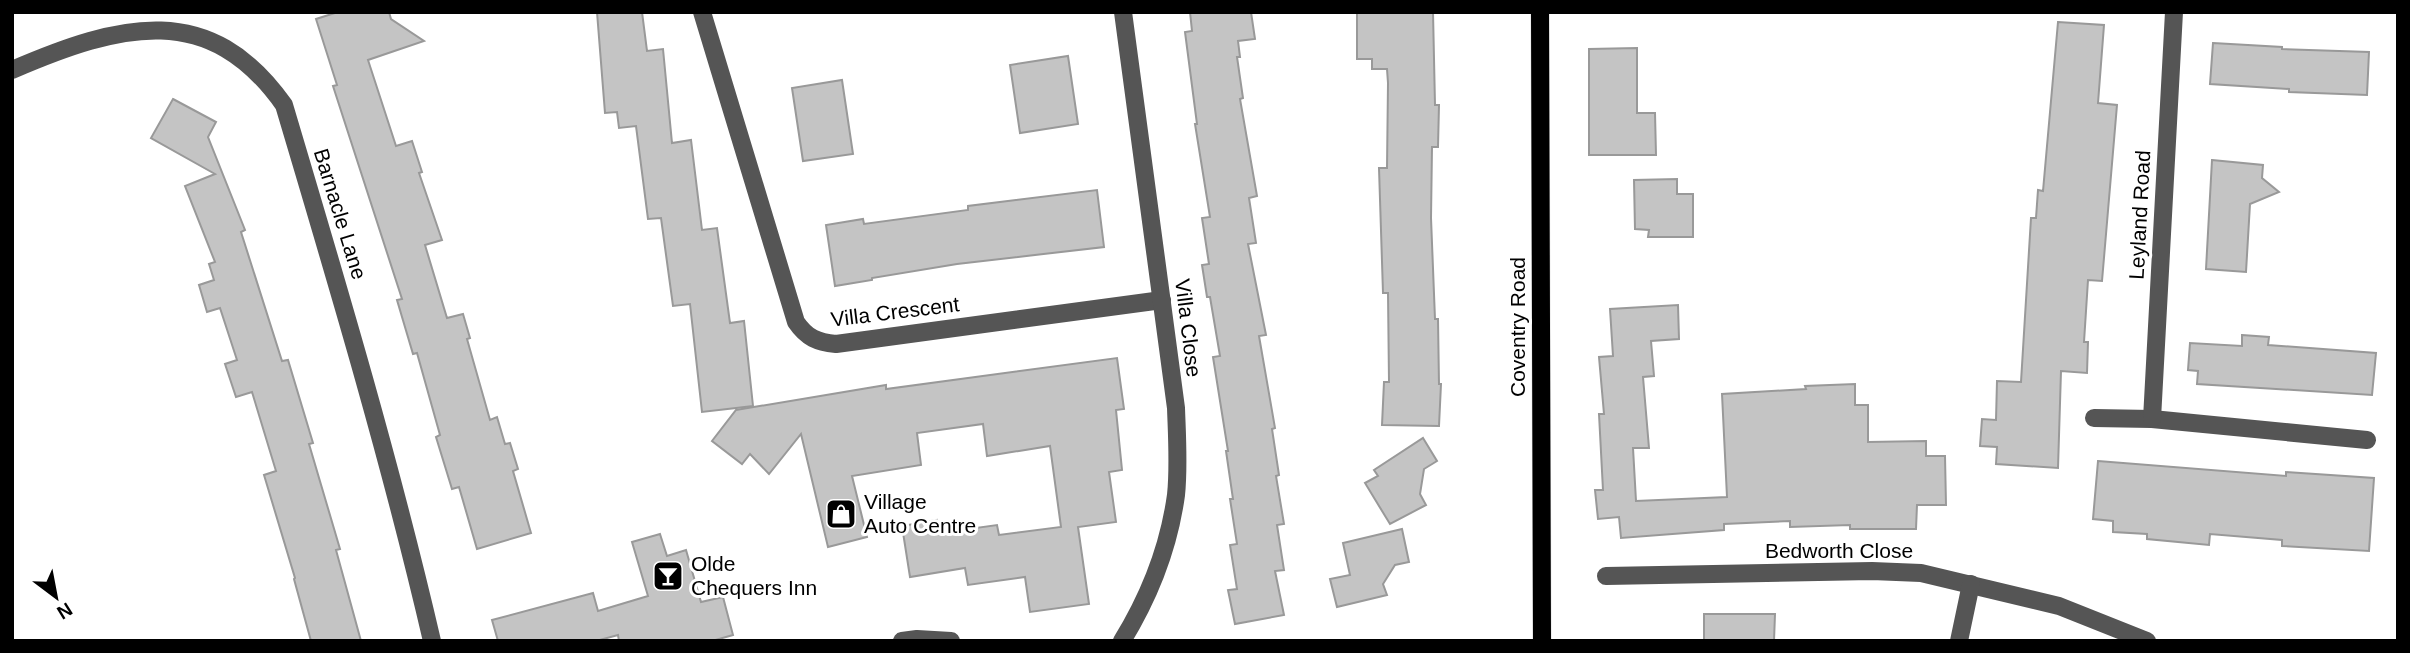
<svg xmlns="http://www.w3.org/2000/svg" width="2410" height="653" viewBox="0 0 2410 653" font-family="Arial,sans-serif">
<style>
.building{fill:#c4c4c4;stroke:#999;stroke-width:2}
.lines{fill:none;stroke-linecap:round;stroke-linejoin:round}
.major-casing{stroke:#dbdbdb;stroke-width:19}
.minor{stroke:#555;stroke-width:18}
.major{stroke:#000;stroke-width:18}
.labels{text-anchor:middle;stroke-width:6;stroke-linejoin:round;paint-order:stroke}
.street-label{font-size:21px;fill:#000;stroke:#fff}
.poi-label{font-size:21px;fill:#000;stroke:#fff;text-anchor:start}
</style>
<rect width="100%" height="100%" fill="#fff"/>
<g class="building">
<polygon points="338,12 389,12 391,19 424,41 368,60 396,146 412,141 422,172 419,173 442,240 425,245 447,318 463,314 470,338 467,339 490,420 497,417 505,444 510,443 518,469 513,471 531,533 477,549 459,487 452,489 436,437 440,435 417,353 413,354 397,300 402,299 333,86 337,85 316,19"/>
<polygon points="597,12 642,12 647,51 663,49 672,143 691,140 702,230 717,228 730,323 744,321 753,406 702,412 690,304 673,306 661,218 648,219 636,126 619,128 617,112 605,113"/>
<polygon points="1190,12 1251,12 1255,39 1238,41 1240,57 1237,57 1243,98 1240,99 1257,196 1249,198 1256,243 1248,244 1266,335 1259,336 1275,428 1272,429 1279,475 1276,476 1284,524 1277,525 1284,570 1275,571 1284,615 1235,624 1228,590 1237,589 1230,545 1237,544 1230,499 1233,499 1226,451 1228,451 1213,357 1220,356 1210,297 1207,297 1202,265 1209,264 1202,218 1210,217 1195,124 1197,124 1185,32 1192,31"/>
<polygon points="1357,12 1433,12 1435,105 1439,105 1438,147 1432,147 1431,218 1435,319 1438,319 1439,384 1441,384 1439,426 1382,425 1384,382 1389,382 1388,293 1383,293 1379,168 1387,168 1388,83 1387,69 1372,69 1372,59 1357,59"/>
<polygon points="2058,22 2104,25 2098,103 2117,105 2102,281 2088,280 2084,342 2088,342 2087,373 2061,371 2058,468 1996,464 1997,447 1980,446 1982,419 1996,420 1997,381 2021,382 2031,218 2036,218 2038,190 2043,191"/>
<polygon points="2213,43 2282,47 2282,49 2369,52 2367,95 2289,92 2289,89 2210,84"/>
<polygon points="1637,48 1637,113 1655,113 1656,155 1589,155 1589,49"/>
<polygon points="1068,56 1078,124 1020,133 1010,65"/>
<polygon points="842,80 853,154 803,161 792,88"/>
<polygon points="173,99 216,122 208,137 245,230 241,232 282,361 288,360 313,443 309,444 340,549 336,550 361,641 311,641 294,579 295,578 264,475 276,471 252,392 236,397 225,364 237,360 220,308 207,312 199,285 214,280 209,264 215,262 185,186 215,174 151,138"/>
<polygon points="2212,160 2263,165 2262,178 2279,192 2250,204 2246,272 2206,269"/>
<polygon points="1677,179 1677,194 1693,194 1693,237 1648,237 1649,230 1635,229 1634,180"/>
<polygon points="1097,190 1104,247 957,264 872,278 872,280 835,286 826,225 863,219 864,224 968,210 968,206"/>
<polygon points="1678,305 1679,339 1651,341 1654,376 1643,377 1649,448 1633,448 1636,501 1727,497 1722,394 1806,389 1805,386 1855,384 1855,405 1868,405 1868,442 1926,441 1926,456 1945,456 1946,505 1917,505 1916,529 1850,529 1850,525 1790,527 1790,521 1724,524 1724,530 1621,538 1619,517 1598,519 1595,490 1603,490 1599,414 1604,414 1599,357 1613,356 1610,309"/>
<polygon points="2242,335 2269,337 2268,345 2376,353 2372,395 2197,384 2198,371 2188,370 2190,343 2242,346"/>
<polygon points="1117,358 1124,409 1116,410 1122,470 1109,472 1116,522 1078,527 1089,604 1030,612 1025,577 968,585 965,568 910,577 902,526 937,520 940,533 997,525 999,535 1061,527 1050,446 987,456 983,424 917,433 921,465 852,476 867,537 828,547 801,434 769,474 750,454 742,464 712,441 736,410 886,385 886,389"/>
<polygon points="1423,438 1437,461 1424,469 1420,494 1426,505 1390,524 1365,483 1378,476 1374,470"/>
<polygon points="2098,461 2286,476 2286,472 2374,478 2369,551 2282,546 2282,540 2210,534 2209,545 2147,539 2147,534 2113,532 2113,521 2093,519"/>
<polygon points="1402,529 1409,562 1395,565 1383,584 1387,595 1337,607 1330,579 1350,575 1343,543"/>
<polygon points="660,534 667,556 686,550 701,602 723,597 733,635 712,641 619,641 618,635 596,641 498,641 492,620 593,593 598,611 648,596 632,542"/>
<polygon points="1704,614 1775,614 1774,641 1704,641"/>
</g>
<g class="lines">
<g class="major-casing">
<polyline id="major" points="1540,12 1542,641"/>
</g>
<g class="minor">
<path d="M 702,12 L 796,322 C 807,338 817,342 836,344 L 1162,300"/>
<path d="M 12,70 C 121,23 210,0 284,105 C 337,283 390,460 432,641"/>
<polyline points="2094,418 2152,419 2367,440"/>
<polyline points="2152,419 2174,12"/>
<polyline points="1606,576 1872,571 1921,573 2059,606 2147,641"/>
<polyline points="902,641 917,639 951,641"/>
<path d="M 1122,641 C 1149,597 1169,546 1176,495 C 1179,467 1177,437 1176,408 L 1123,12"/>
<polyline points="1959,641 1971,584"/>
</g>
<use href="#major" class="major"/>
</g>
<defs>
<g id="shop-square" transform="scale(1.575)"><rect x="-9" y="-9" width="18" height="18" rx="4" fill="#000" stroke="#fff"/><path d="M-5-2.5h2.3a2.7 3.5 0 0 1 5.4 0H5L5.5 6h-11ZM-1.5-2.5h3a1.5 2.3 0 0 0-3 0Z" fill="#fff"/></g>
<g id="bar-square" transform="scale(1.575)"><rect x="-9" y="-9" width="18" height="18" rx="4" fill="#000" stroke="#fff"/><path d="M-6-5H6L.8 .8V4.5H3.5V6h-7V4.5H-.8V.8Z" fill="#fff"/></g>
</defs>
<g fill-rule="evenodd">
<use href="#shop-square" x="841" y="514"/>
<use href="#bar-square" x="668" y="576"/>
</g>
<g class="labels">
<g class="street-label">
<text transform="translate(340 214) rotate(73)" y="7">Barnacle Lane</text>
<text transform="translate(2140 215) rotate(-87)" y="7">Leyland Road</text>
<text transform="translate(895 312) rotate(-7)" y="7">Villa Crescent</text>
<text transform="translate(1518 327) rotate(-90)" y="7">Coventry Road</text>
<text transform="translate(1188 328) rotate(83)" y="7">Villa Close</text>
<text x="1839" y="558">Bedworth Close</text>
</g>
<g class="poi-label">
<text x="864" y="509">Village<tspan x="864" dy="24">Auto Centre</tspan></text>
<text x="691" y="571">Olde<tspan x="691" dy="24">Chequers Inn</tspan></text>
</g>
</g>
<rect width="2410" height="653" fill="none" stroke="#000000" stroke-width="28"/>
<g transform="translate(56 597) rotate(148)" stroke="#ffffff" stroke-width="5" paint-order="stroke">
<path d="M0-5L12 26L0 18L-12 26Z" fill="#000000"/>
<text y="-10" font-size="19" font-weight="bold" text-anchor="middle" fill="#000000">N</text>
</g>
</svg>
